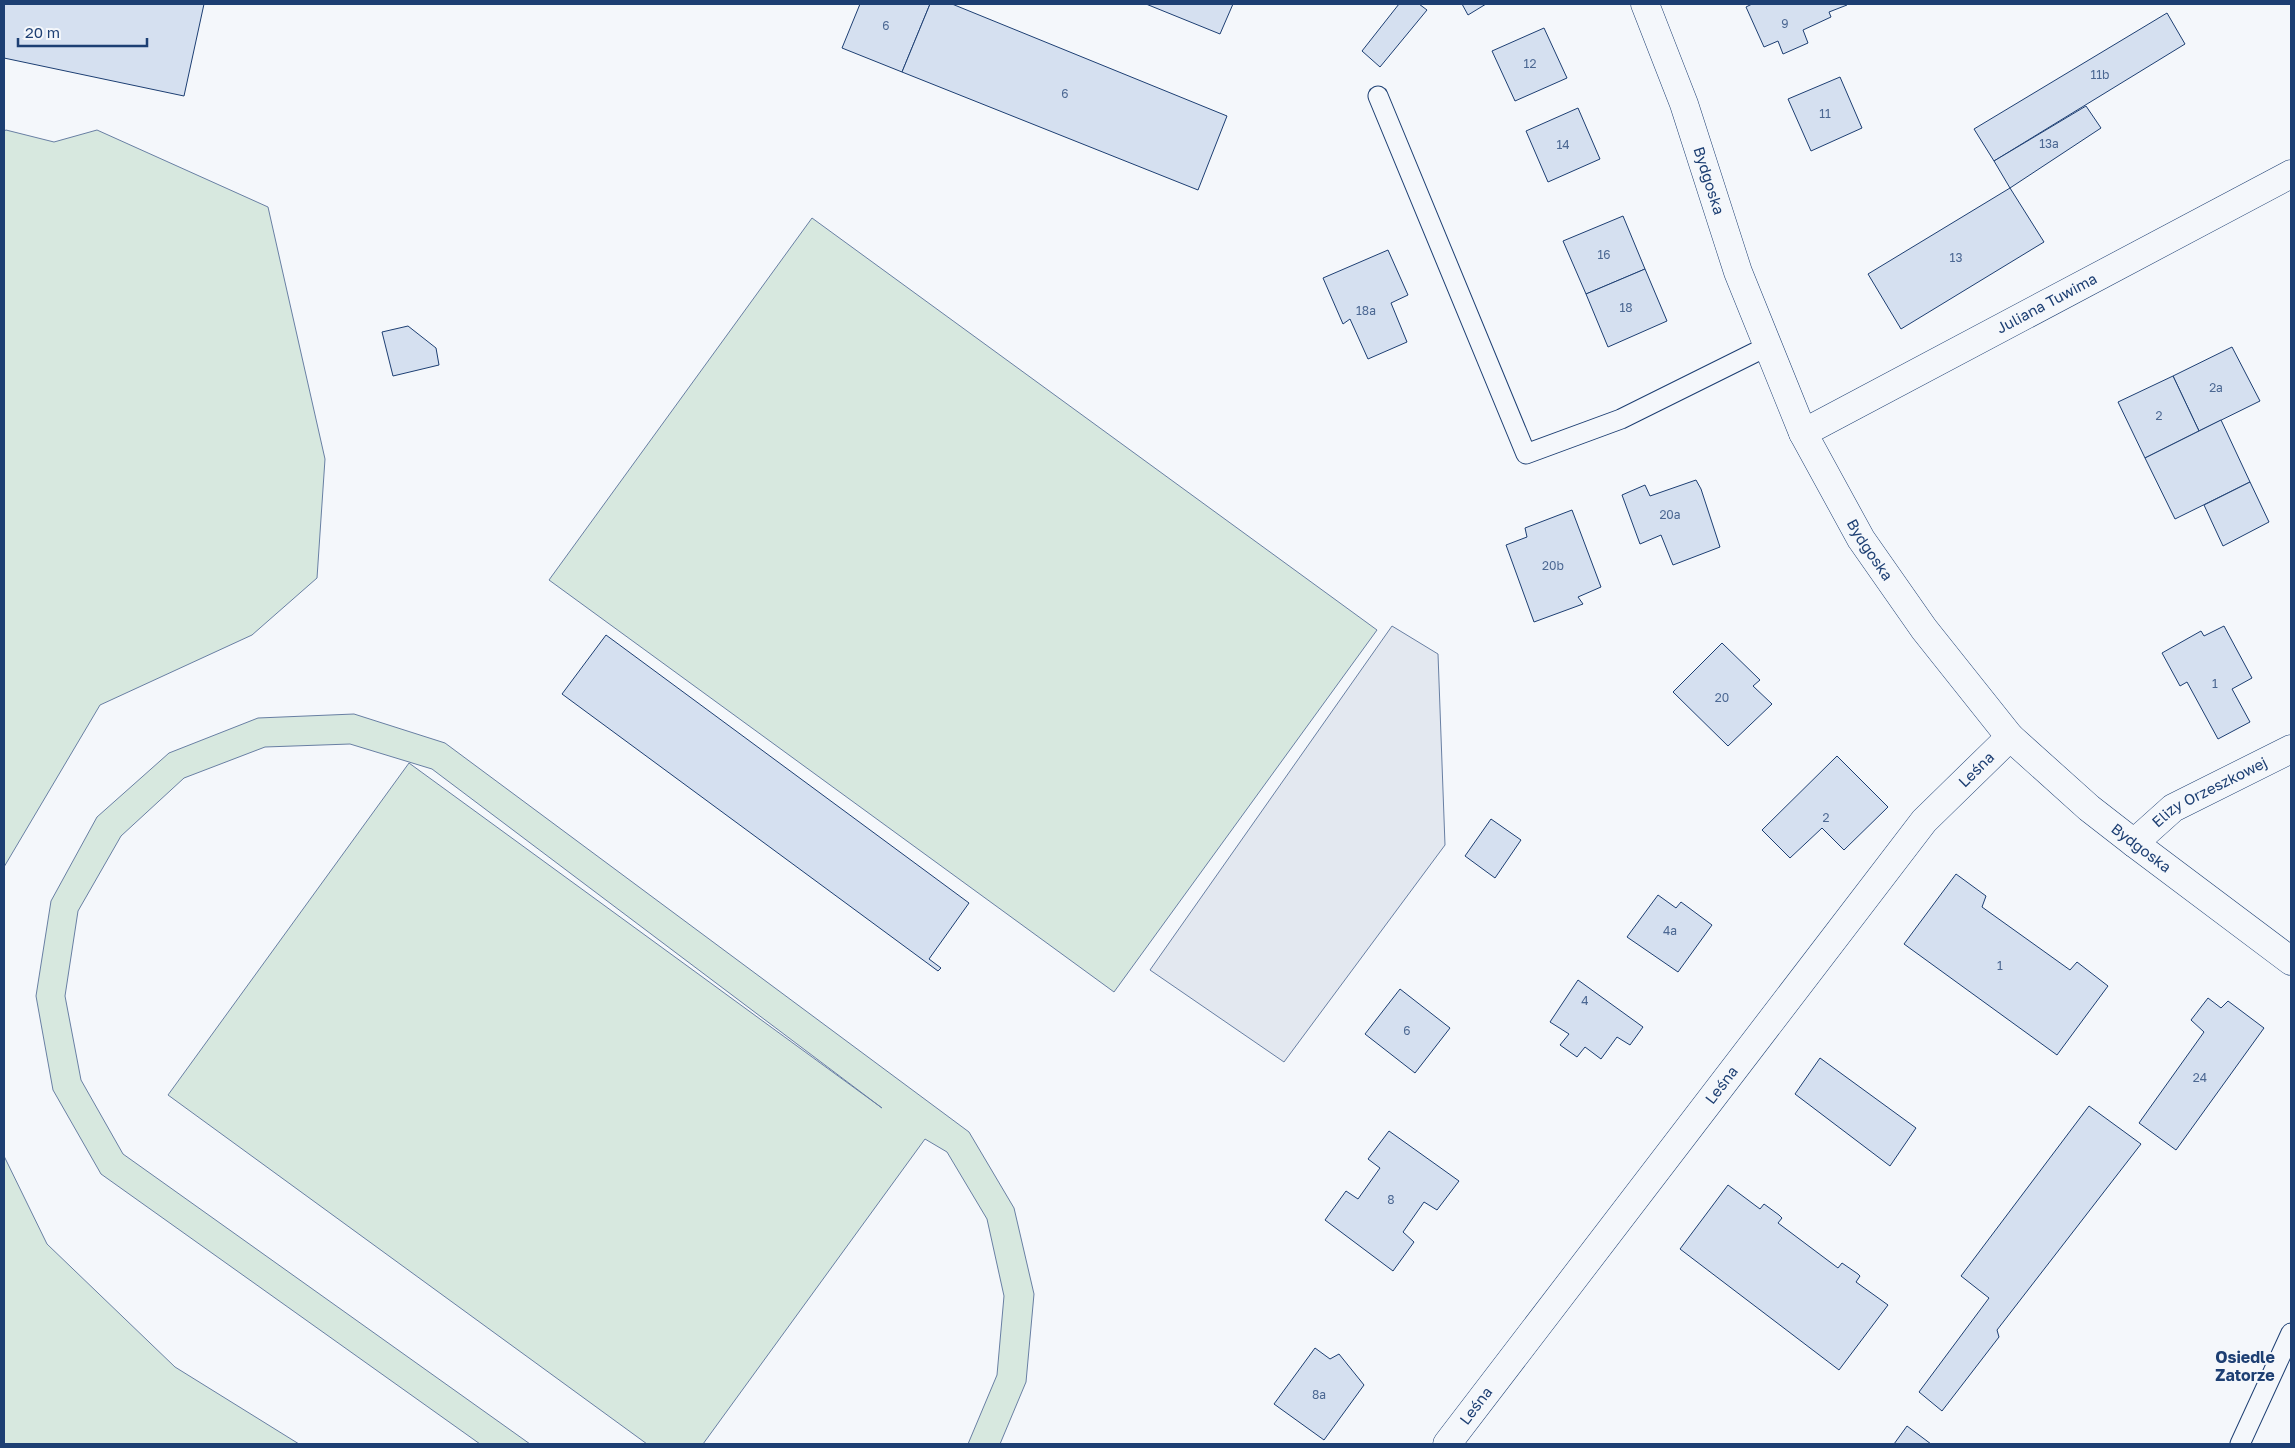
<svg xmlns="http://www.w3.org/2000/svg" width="2295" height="1448" viewBox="0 0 2295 1448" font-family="'Golos Text',sans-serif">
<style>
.green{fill:#d7e8df;stroke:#687fa3}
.parking{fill:#e3e8f0;stroke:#687fa3}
.building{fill:#d5e0f0;stroke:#1d3f73}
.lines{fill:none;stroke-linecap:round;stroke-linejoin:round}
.lane-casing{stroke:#1d3f73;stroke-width:21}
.street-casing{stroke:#1d3f73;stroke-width:29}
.secondary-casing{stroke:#1d3f73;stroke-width:29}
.lane{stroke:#f4f7fb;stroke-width:19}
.street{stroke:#f4f7fb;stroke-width:28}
.secondary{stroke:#f4f7fb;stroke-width:28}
.labels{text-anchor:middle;stroke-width:4;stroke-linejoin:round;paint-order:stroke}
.number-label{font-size:12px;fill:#4b6792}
.street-label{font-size:15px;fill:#1d3f73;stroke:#f4f7fb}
.neighbourhood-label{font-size:16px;font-weight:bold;fill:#1d3f73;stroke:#f4f7fb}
</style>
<rect width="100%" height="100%" fill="#f4f7fb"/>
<g class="green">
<polygon points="6,130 54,142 97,130 268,207 325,459 317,578 252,635 100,705 4,867 4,131"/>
<polygon points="812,218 1377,630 1114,992 549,580"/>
<polygon points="354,714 445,743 969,1132 1014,1208 1034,1294 1026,1382 1000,1444 968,1444 997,1375 1004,1296 987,1219 947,1152 925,1139 703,1444 647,1444 168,1095 409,763 882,1108 432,769 350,744 265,747 184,778 121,836 78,911 65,996 81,1080 123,1154 530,1444 480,1444 101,1174 53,1090 36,996 51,901 97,817 169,753 258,718"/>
<polygon points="4,1156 47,1244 175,1367 299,1444 4,1444"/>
</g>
<polygon class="parking" points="1392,626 1438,654 1445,845 1284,1062 1150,970"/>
<g class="building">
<polygon points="4,4 204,4 184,96 4,58"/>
<polygon points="860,4 930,4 902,72 842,48"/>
<polygon points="930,4 952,4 1227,116 1198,190 902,72"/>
<polygon points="1146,4 1233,4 1220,34"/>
<polygon points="1399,4 1419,4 1427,10 1380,67 1362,51"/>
<polygon points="1462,4 1486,4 1468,15"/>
<polygon points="1752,4 1846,4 1847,5 1829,12 1831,17 1803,30 1808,43 1783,54 1778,41 1764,47 1746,7"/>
<polygon points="2167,13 2185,44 1994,161 1974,129"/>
<polygon points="1544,28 1567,78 1515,101 1492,51"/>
<polygon points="1840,77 1862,128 1811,151 1788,99"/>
<polygon points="2086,106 2101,128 2010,188 1994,161"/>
<polygon points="1578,108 1600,159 1548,182 1526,131"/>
<polygon points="2010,188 2044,242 1901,329 1868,274"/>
<polygon points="1623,216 1645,269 1586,294 1563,241"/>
<polygon points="1388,250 1408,295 1391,303 1407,342 1368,359 1350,319 1343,324 1323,278"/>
<polygon points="1645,269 1667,321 1608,347 1586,294"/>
<polygon points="408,326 436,348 439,365 393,376 382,332"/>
<polygon points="2232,347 2260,401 2199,431 2173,376"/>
<polygon points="2173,376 2199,431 2145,458 2118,402"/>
<polygon points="2221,420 2250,482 2175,519 2145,458"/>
<polygon points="1696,480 1701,489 1720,547 1673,565 1661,535 1640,544 1622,495 1645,485 1650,496"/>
<polygon points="2250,482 2269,522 2223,546 2204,505"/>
<polygon points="1572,510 1601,587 1578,597 1583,604 1534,622 1506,545 1527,537 1525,528"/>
<polygon points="2224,626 2252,678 2232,689 2250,722 2218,739 2187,682 2180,686 2162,653 2201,631 2204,636"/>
<polygon points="606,635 969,903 929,959 941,968 938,971 562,694"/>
<polygon points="1722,643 1760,680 1753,686 1772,704 1728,746 1673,692"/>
<polygon points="1837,756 1888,807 1844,850 1822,828 1790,858 1762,830"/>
<polygon points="1491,819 1521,840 1495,878 1465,856"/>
<polygon points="1956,874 1986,896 1982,907 2070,970 2077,962 2108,986 2057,1055 1904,944"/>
<polygon points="1658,895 1676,908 1681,902 1712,925 1678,972 1627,937"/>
<polygon points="1578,980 1643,1027 1630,1045 1617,1037 1601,1059 1585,1047 1577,1057 1560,1045 1569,1034 1550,1022"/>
<polygon points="1400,989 1450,1028 1415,1073 1365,1034"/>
<polygon points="2208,998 2221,1008 2228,1001 2264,1028 2176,1150 2139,1123 2204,1032 2191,1020"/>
<polygon points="1820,1058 1916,1128 1890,1166 1795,1094"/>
<polygon points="2089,1106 2141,1144 1997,1330 1999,1337 1942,1411 1919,1392 1989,1298 1961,1276"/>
<polygon points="1389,1131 1459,1181 1437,1210 1424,1202 1403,1232 1414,1242 1393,1271 1325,1220 1346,1191 1358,1199 1380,1168 1368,1159"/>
<polygon points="1728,1185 1760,1209 1764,1204 1779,1215 1782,1218 1778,1223 1838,1268 1842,1263 1858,1274 1860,1276 1856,1282 1888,1305 1839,1370 1680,1249"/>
<polygon points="1315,1348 1330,1359 1339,1354 1364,1385 1324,1440 1274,1404"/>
<polygon points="1907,1426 1931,1444 1894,1444"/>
</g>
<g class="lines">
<g class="lane-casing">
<g id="lane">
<polyline points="1378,96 1526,454 1621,419 1768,346"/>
<polyline points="2240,1444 2291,1333"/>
</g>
</g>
<g class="street-casing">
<g id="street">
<path id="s1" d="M 1803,433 L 2291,174"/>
<path id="s2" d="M 2134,843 L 2173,808 L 2291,749"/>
<path id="s3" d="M 1447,1444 L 1924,821 L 2010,737"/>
</g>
</g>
<g class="secondary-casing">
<g id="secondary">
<path id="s4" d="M 1645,4 L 1684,104 L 1738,272 L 1803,433 L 1861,539 L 1924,629 L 2010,737 L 2089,808 L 2134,843 L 2291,961"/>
</g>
</g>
<use href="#lane" class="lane"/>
<use href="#street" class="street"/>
<use href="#secondary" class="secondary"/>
</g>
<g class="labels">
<g class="number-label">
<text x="1785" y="28">9</text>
<text x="886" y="30">6</text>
<text x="1530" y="68">12</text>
<text x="2100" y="79">11b</text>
<text x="1065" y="98">6</text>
<text x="1825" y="118">11</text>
<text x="2049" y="148">13a</text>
<text x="1563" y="149">14</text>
<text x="1604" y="259">16</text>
<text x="1956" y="262">13</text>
<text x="1626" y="312">18</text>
<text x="1366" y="315">18a</text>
<text x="2216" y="392">2a</text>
<text x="2159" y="420">2</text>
<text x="1670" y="519">20a</text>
<text x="1553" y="570">20b</text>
<text x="2215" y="688">1</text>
<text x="1722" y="702">20</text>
<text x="1826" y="822">2</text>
<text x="1670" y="935">4a</text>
<text x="2000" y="970">1</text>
<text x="1585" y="1005">4</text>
<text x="1407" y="1035">6</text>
<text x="2200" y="1082">24</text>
<text x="1391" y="1204">8</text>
<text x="1319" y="1399">8a</text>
</g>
<g class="street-label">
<text dy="5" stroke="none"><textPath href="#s4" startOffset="188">Bydgoska</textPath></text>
<text dy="5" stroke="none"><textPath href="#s1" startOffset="276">Juliana Tuwima</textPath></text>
<text dy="5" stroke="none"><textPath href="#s4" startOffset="592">Bydgoska</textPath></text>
<text dy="5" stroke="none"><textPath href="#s3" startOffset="858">Leśna</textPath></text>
<text dy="5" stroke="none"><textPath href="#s2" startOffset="92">Elizy Orzeszkowej</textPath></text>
<text dy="5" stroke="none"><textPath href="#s4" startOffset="998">Bydgoska</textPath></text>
<text dy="5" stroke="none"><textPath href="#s3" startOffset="452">Leśna</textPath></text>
<text dy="5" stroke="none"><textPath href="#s3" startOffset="48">Leśna</textPath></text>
</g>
<g class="neighbourhood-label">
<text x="2245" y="1363">Osiedle<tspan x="2245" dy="18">Zatorze</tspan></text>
</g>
</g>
<rect width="2295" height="1448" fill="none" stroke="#1d3f73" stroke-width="10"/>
<path d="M18 38v8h129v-8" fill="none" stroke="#1d3f73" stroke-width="2.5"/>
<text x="25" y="38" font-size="15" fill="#1d3f73" stroke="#f4f7fb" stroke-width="4" paint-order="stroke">20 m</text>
</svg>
